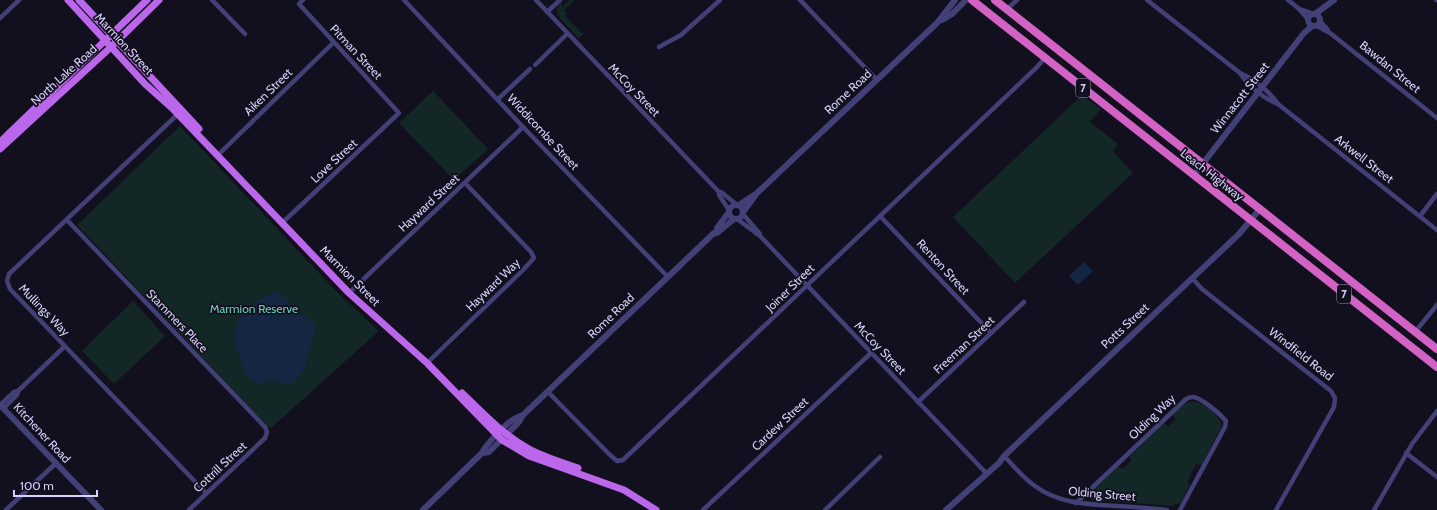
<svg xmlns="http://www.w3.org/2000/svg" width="1437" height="510" viewBox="0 0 1437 510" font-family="Cabin,sans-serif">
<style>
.green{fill:#132726}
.water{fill:#152642}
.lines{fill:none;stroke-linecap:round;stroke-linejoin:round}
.minor{stroke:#434077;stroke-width:4.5}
.tertiary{stroke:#434077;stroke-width:6}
.primary{stroke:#bb67eb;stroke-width:7}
.trunk{stroke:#d262c4;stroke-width:8}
.labels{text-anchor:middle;stroke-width:3.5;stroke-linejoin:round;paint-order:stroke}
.shield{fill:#120f1e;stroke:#9c98b7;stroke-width:1}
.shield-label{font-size:11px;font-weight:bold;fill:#d7d2f9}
.street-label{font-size:12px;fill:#d7d2f9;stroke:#120f1e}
.park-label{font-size:12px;fill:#68cfb6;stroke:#120f1e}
</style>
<rect width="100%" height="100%" fill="#120f1e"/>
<g class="green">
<path d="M 569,0 L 574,0 L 564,10 L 567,13 L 565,16 L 582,33 L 584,33 L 579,38 C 574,34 557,17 557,11 C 557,7 559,5 561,2 L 563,7 Z"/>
<polygon points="433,91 488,149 454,180 399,123"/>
<polygon points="1082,95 1101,109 1090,122 1118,144 1113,151 1133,173 1015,283 953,217"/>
<polygon points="180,126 341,296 379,331 270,429 77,225"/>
<polygon points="133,301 165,336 114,384 82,351"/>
<path d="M 1193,401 C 1203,402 1220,415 1222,426 L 1201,466 L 1196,464 L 1187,482 L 1190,485 L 1180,504 L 1178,503 L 1173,506 L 1093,500 L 1090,496 L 1093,491 L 1119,466 L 1123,469 L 1132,460 L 1129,457 L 1164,423 L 1168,427 L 1176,419 L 1172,415 L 1184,404 Z"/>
</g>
<g class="water">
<polygon points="1084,262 1093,271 1078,285 1069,276"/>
<path d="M 276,293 L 281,294 L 298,312 L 313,321 L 315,327 L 314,335 L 309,352 L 306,360 L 305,369 L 292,384 C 284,384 276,382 268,382 C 265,382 262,384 259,383 C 257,383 252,380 251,379 C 244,374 242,365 240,357 C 238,350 234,344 234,337 C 233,317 258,297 276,293 Z"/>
</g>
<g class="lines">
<g class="minor">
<polyline points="212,0 245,34"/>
<polyline points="404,0 523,127 668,277"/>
<polyline points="536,0 719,192 719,195 729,210"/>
<polyline points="800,0 877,80"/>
<path d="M 1147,0 L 1240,73 C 1254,79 1269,91 1278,104"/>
<polyline points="1288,0 1298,8 1308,19"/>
<polyline points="1436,0 1437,0"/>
<polyline points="1007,9 1017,0"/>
<polyline points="1300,9 1314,14"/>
<polyline points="547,12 560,0"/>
<polyline points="0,18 19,0"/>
<polyline points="1320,21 1328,30"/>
<polyline points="1317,26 1330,33 1437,118"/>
<polyline points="659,47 681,35 720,0"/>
<polyline points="535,65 567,34"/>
<path d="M 1240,73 C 1248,86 1263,98 1278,104 L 1437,230"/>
<polyline points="498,99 530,69"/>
<polyline points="179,113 9,274 7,281 10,289 206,493"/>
<polyline points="218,155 333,43"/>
<polyline points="719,192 721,192 736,204"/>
<polyline points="743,214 760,234"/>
<polyline points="880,216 991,333"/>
<polyline points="1420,216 1437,194"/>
<polyline points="737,219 760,236 987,474"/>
<polyline points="67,220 265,427 267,432 265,438 189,510"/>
<polyline points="282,223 399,113 299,4 303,0"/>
<polyline points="1192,278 1202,289 1331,391 1335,398 1334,407 1276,510"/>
<polyline points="349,293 523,127"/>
<polyline points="1415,332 1437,305"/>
<polyline points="427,363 523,270 534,258 531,252 465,183"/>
<polyline points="548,392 609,454 617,461 623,460 1036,68 1045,58"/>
<polyline points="918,402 1024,302"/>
<polyline points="0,405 14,392 18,391"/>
<polyline points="4,408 17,395 18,391 65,346"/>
<polyline points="1406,453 1437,477"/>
<path d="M 1004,456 C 1014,466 1023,478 1035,486 C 1059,504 1088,504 1117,506 C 1134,507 1150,508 1167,510"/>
<path d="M 1076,503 L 1186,399 C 1188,398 1190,397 1192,397 C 1200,396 1221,415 1226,421 L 1225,427 L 1180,510"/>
<polyline points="6,510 55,464"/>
<polyline points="703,510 871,353"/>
<polyline points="825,510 880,457"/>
<polyline points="1374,510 1412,444 1437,411"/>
</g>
<g class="tertiary">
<circle cx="1314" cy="20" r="6"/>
<polyline points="1315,14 1334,0"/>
<polyline points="942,20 952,14 966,0"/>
<polyline points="1194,175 1304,33 1312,26"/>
<circle cx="736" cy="212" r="7"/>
<polyline points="739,205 754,195"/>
<polyline points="744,211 757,193 937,23 955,0"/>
<polyline points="717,228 729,212"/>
<polyline points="0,405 101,510"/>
<polyline points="482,453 489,452 519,422 523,415 714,233 717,233 734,219"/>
<path d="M 423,510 L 482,453 C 486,444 506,424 514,419 C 517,417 521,416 523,415"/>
<polyline points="946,510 999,463 1004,456 1239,234 1260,209"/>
</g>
<g class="primary">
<polyline points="68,0 145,84 173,109 349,293 427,363 502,440 529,456 624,490 656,510"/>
<polyline points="79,0 199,129"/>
<polyline points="0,142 147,0"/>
<polyline points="0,149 111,47 159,0"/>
<path d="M 462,393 C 483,413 503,435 529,449 C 544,457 561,462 578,468"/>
</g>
<g class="trunk">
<polyline points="972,0 1437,367"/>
<polyline points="995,0 1437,349"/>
</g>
</g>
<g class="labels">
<g class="shield">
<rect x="1076" y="79" width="14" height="18" rx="3"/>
<rect x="1337" y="285" width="14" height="18" rx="3"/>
</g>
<g class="shield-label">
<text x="1083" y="92">7</text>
<text x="1344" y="298">7</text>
</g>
<g class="street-label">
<text transform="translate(124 44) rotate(47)" y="4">Marmion Street</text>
<text transform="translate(356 52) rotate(47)" y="4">Pitman Street</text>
<text transform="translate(1390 67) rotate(39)" y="4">Bawdan Street</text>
<text transform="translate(64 75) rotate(-42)" y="4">North Lake Road</text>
<text transform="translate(634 90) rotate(46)" y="4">McCoy Street</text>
<text transform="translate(268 92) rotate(-44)" y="4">Aiken Street</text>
<text transform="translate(848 92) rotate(-43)" y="4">Rome Road</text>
<text transform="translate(1240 98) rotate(-52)" y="4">Winnacott Street</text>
<text transform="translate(543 132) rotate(47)" y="4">Widdicombe Street</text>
<text transform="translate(1364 159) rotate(38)" y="4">Arkwell Street</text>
<text transform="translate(334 161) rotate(-43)" y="4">Love Street</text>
<text transform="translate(1212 175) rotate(38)" y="4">Leach Highway</text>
<text transform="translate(429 203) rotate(-43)" y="4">Hayward Street</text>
<text transform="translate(943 267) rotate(47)" y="4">Renton Street</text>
<text transform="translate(350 276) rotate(45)" y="4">Marmion Street</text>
<text transform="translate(493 285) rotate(-44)" y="4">Hayward Way</text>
<text transform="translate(790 288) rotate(-44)" y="4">Joiner Street</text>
<text transform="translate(44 310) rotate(46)" y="4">Mullings Way</text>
<text transform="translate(611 316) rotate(-44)" y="4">Rome Road</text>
<text transform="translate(177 321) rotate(46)" y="4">Stammers Place</text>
<text transform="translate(1125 326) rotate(-43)" y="4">Potts Street</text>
<text transform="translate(964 345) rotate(-43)" y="4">Freeman Street</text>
<text transform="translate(880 348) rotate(46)" y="4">McCoy Street</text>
<text transform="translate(1301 354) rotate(38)" y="4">Windfield Road</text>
<text transform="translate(1152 417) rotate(-44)" y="4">Olding Way</text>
<text transform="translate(780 424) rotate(-43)" y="4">Cardew Street</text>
<text transform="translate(42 433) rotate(47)" y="4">Kitchener Road</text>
<text transform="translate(220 467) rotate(-43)" y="4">Cottrill Street</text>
<text transform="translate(1102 494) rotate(5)" y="4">Olding Street</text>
</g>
<g class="park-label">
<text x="254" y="313">Marmion Reserve</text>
</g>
</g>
<path d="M14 490v6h83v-6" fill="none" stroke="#d7d2f9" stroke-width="2"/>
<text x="20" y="490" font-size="12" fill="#d7d2f9" stroke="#120f1e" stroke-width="3" paint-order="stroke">100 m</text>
</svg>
